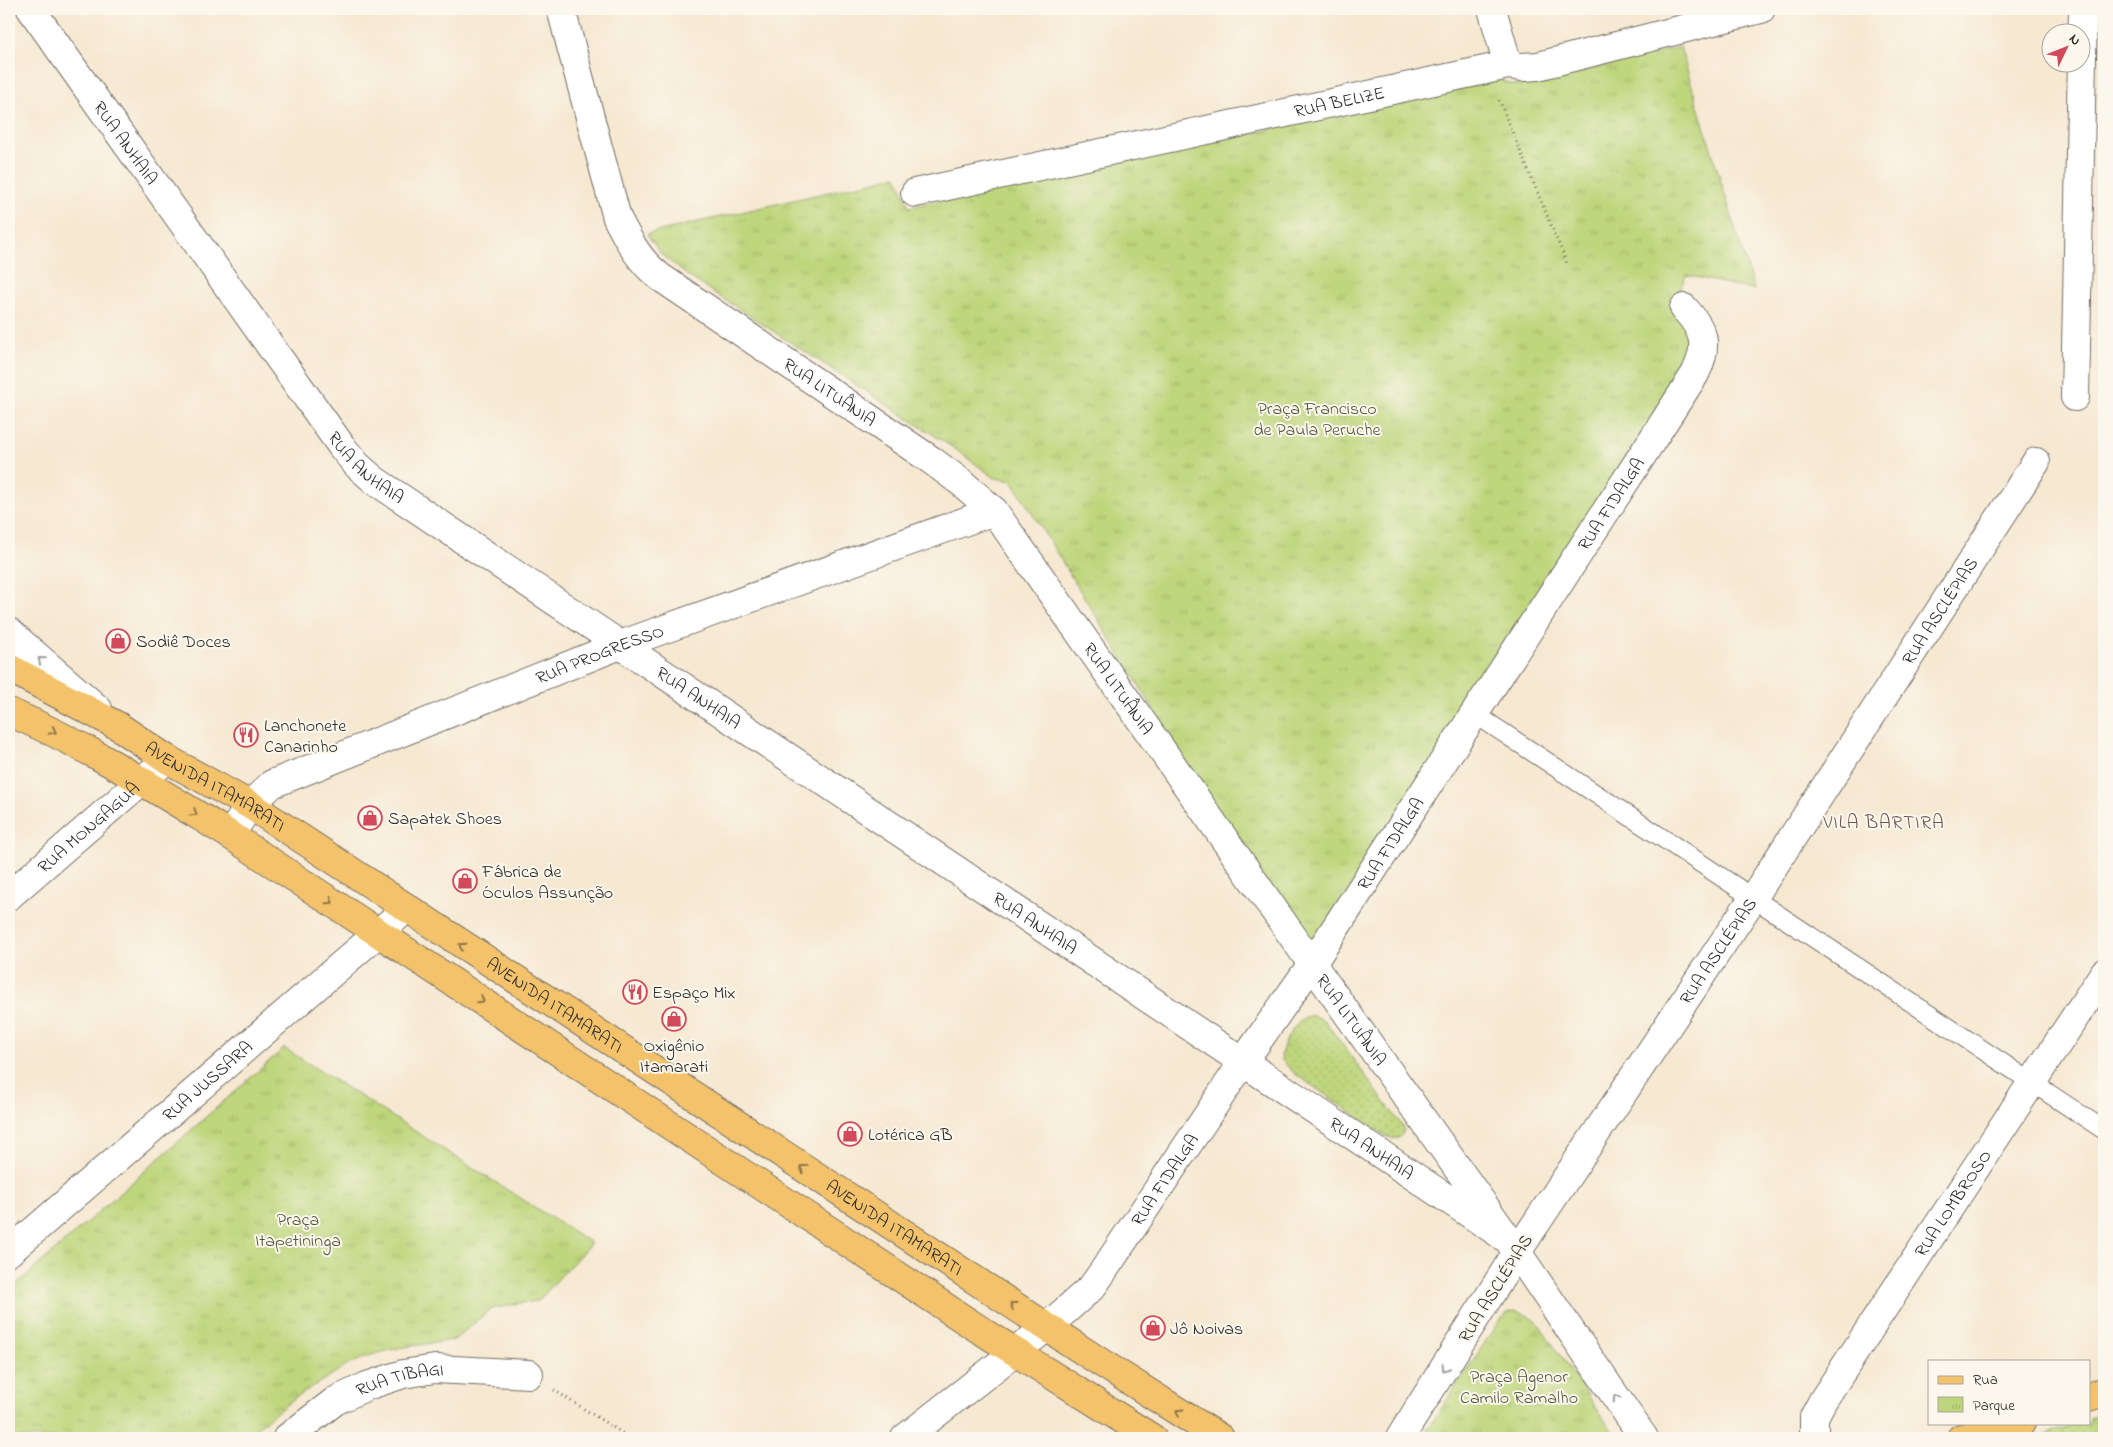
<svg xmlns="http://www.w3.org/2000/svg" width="2113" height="1447" viewBox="0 0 2113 1447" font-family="'Indie Flower',sans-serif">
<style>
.grass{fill:url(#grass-dots);stroke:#748053}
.park{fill:url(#park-tufts);stroke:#748053}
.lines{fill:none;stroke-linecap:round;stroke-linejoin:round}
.service-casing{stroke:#726d65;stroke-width:20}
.minor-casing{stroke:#726d65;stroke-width:30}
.tertiary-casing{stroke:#726d65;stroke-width:30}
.primary-casing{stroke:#726d65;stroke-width:30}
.path{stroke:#726d65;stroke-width:3;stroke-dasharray:1 4;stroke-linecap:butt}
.service{stroke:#fff;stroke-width:18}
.minor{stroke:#fff;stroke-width:28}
.tertiary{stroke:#fff;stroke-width:28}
.primary{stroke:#f3c26a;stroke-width:28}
.oneway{stroke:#a0a0a0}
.oneway2{stroke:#8f764a}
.labels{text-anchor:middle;stroke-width:4;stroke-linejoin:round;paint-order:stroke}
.street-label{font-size:18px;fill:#2b2b2b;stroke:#fbf7ec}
.park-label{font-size:18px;fill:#50563f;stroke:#fbf7ec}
.poi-label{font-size:18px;fill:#2b2b2b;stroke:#fbf7ec;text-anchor:start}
.neighbourhood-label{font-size:19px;letter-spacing:1px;fill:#6f5655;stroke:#fbf7ec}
</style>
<defs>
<pattern id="grass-dots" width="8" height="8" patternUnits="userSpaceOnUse" patternTransform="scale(1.25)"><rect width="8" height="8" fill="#bed67b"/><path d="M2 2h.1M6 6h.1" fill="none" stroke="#a3b86a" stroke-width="1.8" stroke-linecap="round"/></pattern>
<pattern id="park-tufts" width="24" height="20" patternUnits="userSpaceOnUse" patternTransform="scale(1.25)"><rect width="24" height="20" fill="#bed67b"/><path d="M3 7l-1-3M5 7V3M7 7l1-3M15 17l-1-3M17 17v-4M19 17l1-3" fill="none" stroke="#a3b86a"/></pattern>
</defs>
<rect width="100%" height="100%" fill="#fbf7ec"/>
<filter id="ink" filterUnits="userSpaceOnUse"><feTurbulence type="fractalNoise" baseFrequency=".02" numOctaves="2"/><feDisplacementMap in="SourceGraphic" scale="10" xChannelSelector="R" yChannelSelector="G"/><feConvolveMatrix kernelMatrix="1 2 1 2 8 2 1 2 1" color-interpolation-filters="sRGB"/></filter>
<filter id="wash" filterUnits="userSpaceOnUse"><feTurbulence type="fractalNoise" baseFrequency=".0096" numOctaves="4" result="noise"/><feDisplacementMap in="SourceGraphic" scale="20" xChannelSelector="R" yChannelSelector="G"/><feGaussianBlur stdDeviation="1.12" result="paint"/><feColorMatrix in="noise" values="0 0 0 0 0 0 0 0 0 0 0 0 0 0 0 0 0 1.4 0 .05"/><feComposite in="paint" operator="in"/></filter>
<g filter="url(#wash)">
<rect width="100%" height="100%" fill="#f6e8d1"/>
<g class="grass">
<path d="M 1312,1015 L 1325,1021 L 1403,1127 C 1404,1139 1397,1140 1387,1137 L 1294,1073 L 1282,1060 L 1281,1054 C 1286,1038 1295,1020 1312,1015 Z"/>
<polygon points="2104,1411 2104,1438 2037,1438 2076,1423 2089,1423 2089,1418"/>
</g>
<g class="park">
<polygon points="1680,47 1754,290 1686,275 1675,301 1701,361 1312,964 1012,481 995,478 952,447 688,276 660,253 647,234 897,176 909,207 1500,80 1514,85 1532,84"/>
<polygon points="284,1048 591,1243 538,1301 520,1303 491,1309 454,1340 398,1348 371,1355 346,1366 296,1397 243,1438 9,1438 9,1291"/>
<polygon points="1515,1311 1532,1317 1536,1320 1617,1438 1422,1438 1499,1321 1509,1312"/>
</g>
</g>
<g filter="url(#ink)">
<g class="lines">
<g class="service-casing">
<polyline id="service" points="1475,714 2104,1130"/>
</g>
<g class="minor-casing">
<g id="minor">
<path id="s1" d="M 31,9 L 342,447 L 357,465 L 374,480 L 1506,1238"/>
<polyline points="1492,9 1508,65"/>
<path id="s2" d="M 915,193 L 1508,65 L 1522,67 L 1538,66 L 1761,9"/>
<polyline points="2075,397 2083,9"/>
<polyline points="9,632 98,709"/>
<path id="s3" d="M 230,835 L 250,805 L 272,784 L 620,645 L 994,511"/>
<path id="s4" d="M 9,896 L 167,759"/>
<path id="s5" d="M 9,1252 L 406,909"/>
<path id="s6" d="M 1517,1252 L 1753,898 L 2036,462"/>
<path id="s7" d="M 287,1438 L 335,1401 L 367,1386 L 403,1374 L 435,1369 L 529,1374"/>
<path id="s8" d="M 905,1438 L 1047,1327 L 1092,1287 L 1102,1273 L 1243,1062 L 1312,964 L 1695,374 C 1709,345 1705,331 1684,308"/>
<path id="s9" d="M 1814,1438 L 1814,1417 L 1823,1400 L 2104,973"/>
</g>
</g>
<g class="tertiary-casing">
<g id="tertiary">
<path id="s10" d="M 561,9 L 617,218 C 629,241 639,261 660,277 L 931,460 L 962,483 L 994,511 L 1312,964 L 1508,1239 L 1644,1438"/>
<polyline points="1400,1438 1517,1252"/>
</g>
</g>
<g class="primary-casing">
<g id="primary">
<path id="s11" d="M 9,668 L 118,726 L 167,759 L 250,805 L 1097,1360 L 1220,1438"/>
<path d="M 9,712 C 87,745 158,791 230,835 L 974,1326 L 1152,1438"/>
<polyline points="2089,1398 2104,1391"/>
<polyline points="1961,1438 2021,1423"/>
</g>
</g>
<g class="path">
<polyline points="1499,100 1568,266"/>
<polyline points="554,1390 630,1438"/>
</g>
<use href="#service" class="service"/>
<use href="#minor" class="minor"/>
<use href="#tertiary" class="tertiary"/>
<use href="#primary" class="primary"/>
</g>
<defs><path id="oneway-chevron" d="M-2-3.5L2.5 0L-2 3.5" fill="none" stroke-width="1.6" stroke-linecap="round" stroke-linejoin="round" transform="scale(1.25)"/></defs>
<g class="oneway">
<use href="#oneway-chevron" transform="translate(41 660) rotate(-139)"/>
<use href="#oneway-chevron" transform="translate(1445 1368) rotate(122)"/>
<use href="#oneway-chevron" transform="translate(1616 1398) rotate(-124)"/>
</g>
<g class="oneway2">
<use href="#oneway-chevron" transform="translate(53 731) rotate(28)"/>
<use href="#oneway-chevron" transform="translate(194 813) rotate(32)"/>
<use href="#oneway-chevron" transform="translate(330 901) rotate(34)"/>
<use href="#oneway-chevron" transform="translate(462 946) rotate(-147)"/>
<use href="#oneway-chevron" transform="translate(481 1000) rotate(33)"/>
<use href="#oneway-chevron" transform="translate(803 1168) rotate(-147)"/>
<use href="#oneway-chevron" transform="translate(1013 1305) rotate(-147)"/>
<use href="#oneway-chevron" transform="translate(1179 1412) rotate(-148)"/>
</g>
</g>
<defs>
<g id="shop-ring" transform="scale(1.25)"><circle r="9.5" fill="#fbf7ec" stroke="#d1495b" stroke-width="1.5"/><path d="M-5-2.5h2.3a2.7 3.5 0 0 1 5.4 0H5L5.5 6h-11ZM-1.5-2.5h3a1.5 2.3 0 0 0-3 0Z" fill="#d1495b"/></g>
<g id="restaurant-ring" transform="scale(1.25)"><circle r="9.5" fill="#fbf7ec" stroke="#d1495b" stroke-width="1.5"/><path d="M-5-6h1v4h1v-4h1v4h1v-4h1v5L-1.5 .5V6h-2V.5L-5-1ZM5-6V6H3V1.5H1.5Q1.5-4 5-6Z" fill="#d1495b"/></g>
</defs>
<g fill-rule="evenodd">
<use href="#shop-ring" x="118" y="641"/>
<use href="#restaurant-ring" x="246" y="735"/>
<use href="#shop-ring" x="370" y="818"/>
<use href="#shop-ring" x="465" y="881"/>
<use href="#restaurant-ring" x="635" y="992"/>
<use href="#shop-ring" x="674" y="1019"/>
<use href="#shop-ring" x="850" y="1134"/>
<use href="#shop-ring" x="1153" y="1328"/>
</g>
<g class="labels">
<g class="street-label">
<text dy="6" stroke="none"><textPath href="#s2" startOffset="434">RUA BELIZE</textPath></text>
<text dy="6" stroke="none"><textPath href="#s1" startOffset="164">RUA ANHAIA</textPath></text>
<text dy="6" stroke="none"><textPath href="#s10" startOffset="495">RUA LITUÂNIA</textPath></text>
<text dy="6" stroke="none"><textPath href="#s1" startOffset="569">RUA ANHAIA</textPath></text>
<text dy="6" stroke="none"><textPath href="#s8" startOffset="1180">RUA FIDALGA</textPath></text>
<text dy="6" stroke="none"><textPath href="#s6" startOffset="768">RUA ASCLÉPIAS</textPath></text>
<text dy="6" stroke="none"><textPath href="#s3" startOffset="419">RUA PROGRESSO</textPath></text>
<text dy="6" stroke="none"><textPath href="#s10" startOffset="915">RUA LITUÂNIA</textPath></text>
<text dy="6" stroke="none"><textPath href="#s1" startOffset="974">RUA ANHAIA</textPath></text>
<text dy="6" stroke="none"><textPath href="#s11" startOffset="238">AVENIDA ITAMARATI</textPath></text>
<text dy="6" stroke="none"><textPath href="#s4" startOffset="105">RUA MONGAGUÁ</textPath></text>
<text dy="6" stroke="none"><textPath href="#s8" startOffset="775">RUA FIDALGA</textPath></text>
<text dy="6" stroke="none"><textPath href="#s1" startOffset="1379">RUA ANHAIA</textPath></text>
<text dy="6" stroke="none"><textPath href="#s6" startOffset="362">RUA ASCLÉPIAS</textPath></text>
<text dy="6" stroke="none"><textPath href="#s11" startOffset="642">AVENIDA ITAMARATI</textPath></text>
<text dy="6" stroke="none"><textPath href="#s10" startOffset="1320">RUA LITUÂNIA</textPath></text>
<text dy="6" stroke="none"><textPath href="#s5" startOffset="262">RUA JUSSARA</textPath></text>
<text dy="6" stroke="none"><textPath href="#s1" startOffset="1784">RUA ANHAIA</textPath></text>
<text dy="6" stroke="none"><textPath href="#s8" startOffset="370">RUA FIDALGA</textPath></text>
<text dy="6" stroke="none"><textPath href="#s9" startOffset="276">RUA LOMBROSO</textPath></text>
<text dy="6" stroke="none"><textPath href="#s11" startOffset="1048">AVENIDA ITAMARATI</textPath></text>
<text transform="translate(1495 1288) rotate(-58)" y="6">RUA ASCLÉPIAS</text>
<text dy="6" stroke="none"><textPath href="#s7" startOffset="130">RUA TIBAGI</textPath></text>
</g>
<g class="park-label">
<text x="1317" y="414">Praça Francisco<tspan x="1317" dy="21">de Paula Peruche</tspan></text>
<text x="298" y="1225">Praça<tspan x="298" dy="21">Itapetininga</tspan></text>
<text x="1519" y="1382">Praça Agenor<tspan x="1519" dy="21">Camilo Ramalho</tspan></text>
</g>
<g class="poi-label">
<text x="136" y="647">Sodiê Doces</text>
<text x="264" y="731">Lanchonete<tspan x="264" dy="21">Canarinho</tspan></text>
<text x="388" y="824">Sapatek Shoes</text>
<text x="482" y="877">Fábrica de<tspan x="482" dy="21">Óculos Assunção</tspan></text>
<text x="652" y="998">Espaço Mix</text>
<text x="674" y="1051" text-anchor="middle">Oxigênio<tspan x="674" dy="21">Itamarati</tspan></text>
<text x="868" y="1140">Lotérica GB</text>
<text x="1170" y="1334">Jô Noivas</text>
</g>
<g class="neighbourhood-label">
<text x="1884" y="828">VILA BARTIRA</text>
</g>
</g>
<rect width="2113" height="1447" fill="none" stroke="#fbf7ec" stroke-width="30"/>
<rect x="1928" y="1360" width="162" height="65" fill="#fbf7ec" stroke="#a8a59f"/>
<rect x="1938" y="1376" width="25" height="8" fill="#f3c26a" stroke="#a8a59f"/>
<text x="1973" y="1384" font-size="15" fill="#2b2b2b">Rua</text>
<rect x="1938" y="1397" width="25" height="15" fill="url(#park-tufts)" stroke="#a8a59f"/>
<text x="1973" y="1410" font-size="15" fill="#2b2b2b">Parque</text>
<g transform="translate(2066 48) rotate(47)"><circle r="24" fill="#fbf7ec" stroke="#a8a59f"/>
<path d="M0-4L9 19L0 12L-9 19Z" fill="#d1495b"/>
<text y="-8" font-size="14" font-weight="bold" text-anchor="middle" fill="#2b2b2b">N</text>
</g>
</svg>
